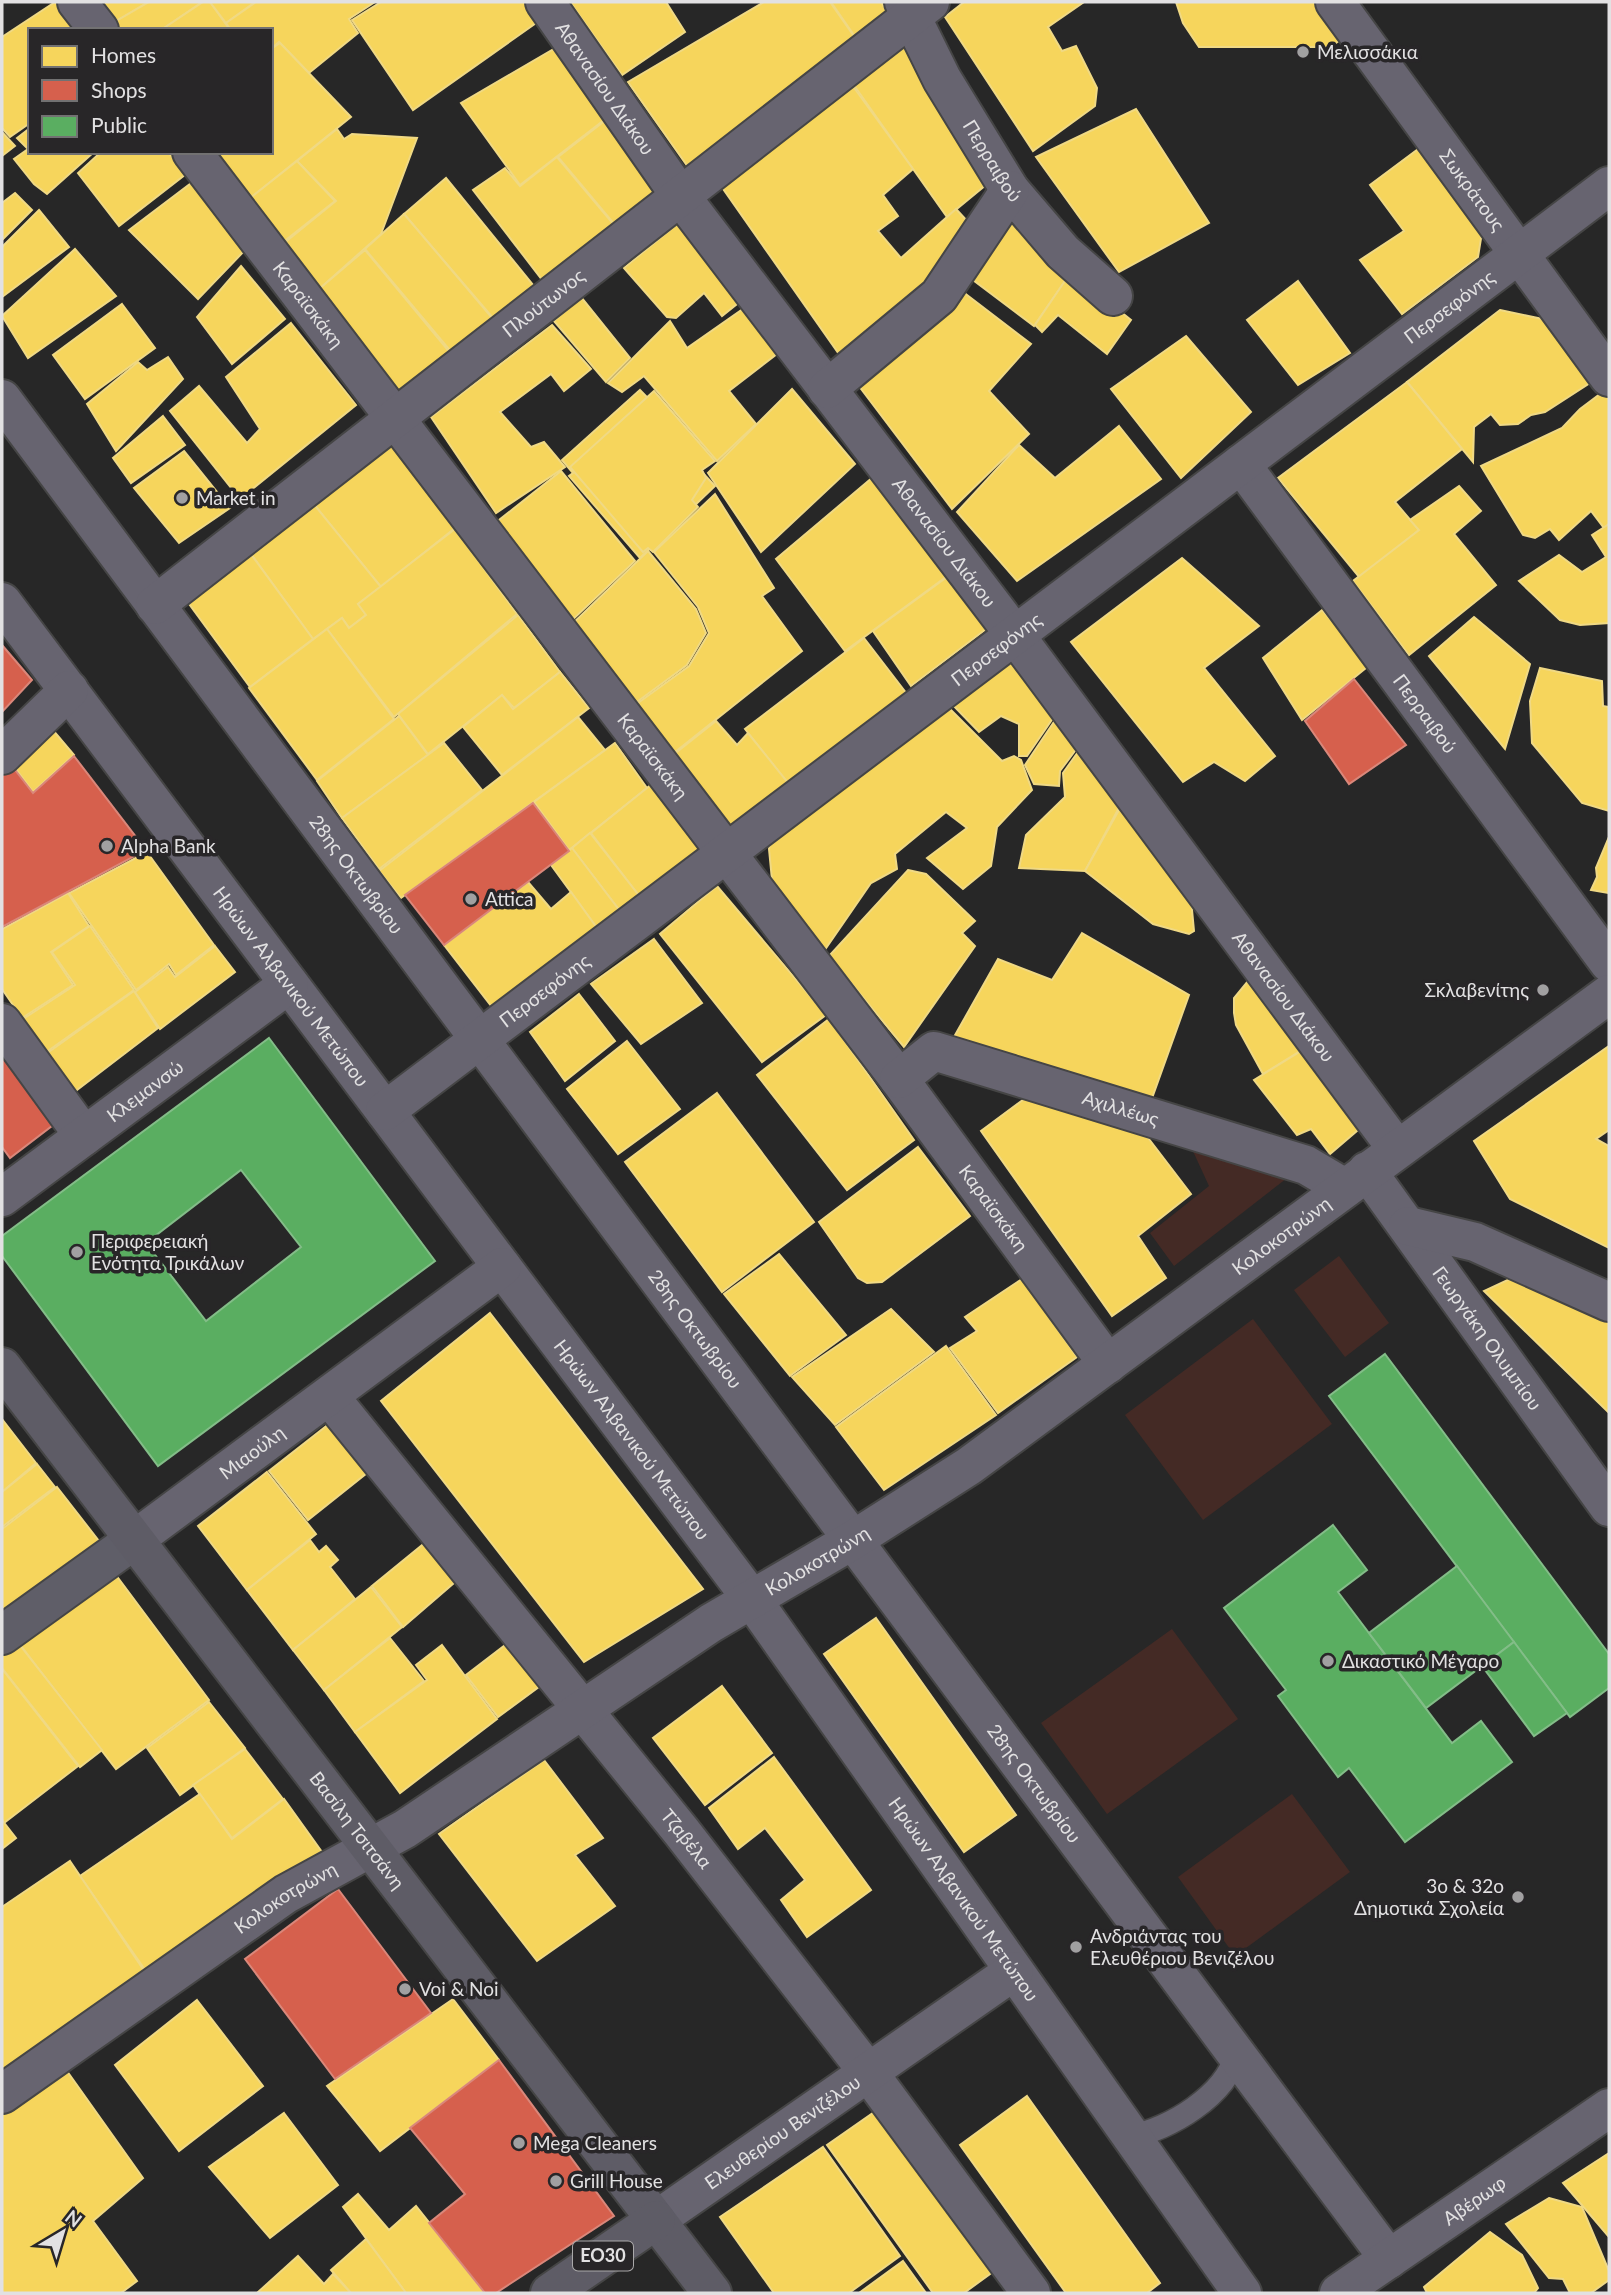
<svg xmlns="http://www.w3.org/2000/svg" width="1611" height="2295" viewBox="0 0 1611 2295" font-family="Lato,sans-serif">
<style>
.green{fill:#442a25}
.homes{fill:#f6d55c;stroke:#f0d984;stroke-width:2}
.shops{fill:#d6604d;stroke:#da877a;stroke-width:2}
.public{fill:#5aae61;stroke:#83bd88;stroke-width:2;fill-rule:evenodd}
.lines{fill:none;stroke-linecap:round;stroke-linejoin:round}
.lane-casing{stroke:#454545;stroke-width:26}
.street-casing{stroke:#454545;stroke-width:42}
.secondary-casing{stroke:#454545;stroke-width:42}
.primary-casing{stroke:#454545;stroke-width:42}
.lane{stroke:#676470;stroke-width:23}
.street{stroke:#676470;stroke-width:38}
.secondary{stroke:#5f5e68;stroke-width:38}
.primary{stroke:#5e5c66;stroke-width:38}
.poi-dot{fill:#a1a0a1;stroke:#282628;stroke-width:2.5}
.labels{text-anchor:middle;stroke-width:7;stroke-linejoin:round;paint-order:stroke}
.shield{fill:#282628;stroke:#aaa9aa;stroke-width:2}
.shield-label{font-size:18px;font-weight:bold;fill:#e2e1e2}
.poi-label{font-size:19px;fill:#e2e1e2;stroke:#282628;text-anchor:start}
.street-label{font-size:19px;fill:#e2e1e2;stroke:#282628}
</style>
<rect width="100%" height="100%" fill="#272727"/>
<g class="green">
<polygon points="1186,1136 1300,1168 1174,1266 1150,1233 1209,1186"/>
<polygon points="1339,1256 1389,1323 1345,1357 1294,1290"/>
<polygon points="1253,1319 1332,1424 1203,1520 1125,1415"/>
<polygon points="1172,1629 1238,1719 1107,1814 1041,1723"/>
<polygon points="1292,1794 1350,1872 1235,1956 1178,1877"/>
</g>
<g class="homes">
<polygon points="55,2 77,30 30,30 30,123 10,137 2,128 2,37"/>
<polygon points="95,2 148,2 111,24"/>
<polygon points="149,2 202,2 161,30 108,30 106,27"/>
<polygon points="203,2 210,2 230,30 161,30"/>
<polygon points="210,2 255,2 226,23"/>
<polygon points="256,2 375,2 349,19 358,33 309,73 279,42 271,49 271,30 231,30 226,23"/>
<polygon points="381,2 536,2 546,16 413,110 352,20"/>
<polygon points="570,2 666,2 685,32 622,75"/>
<polygon points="764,2 830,2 858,42 693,174 628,82"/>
<polygon points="831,2 881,2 887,12 856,38"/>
<polygon points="964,2 1084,2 1048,27 1062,51 1076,46 1097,88 1095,106 1033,151 945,17"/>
<polygon points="1176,2 1321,2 1349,34 1330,47 1199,47 1183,23"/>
<polygon points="906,38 998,175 947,217 851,81"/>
<polygon points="569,40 617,110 520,185 461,103"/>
<polygon points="280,43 351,117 249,199 213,152 271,152 271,49"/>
<polygon points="847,78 913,169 883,195 898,216 878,231 901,258 956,209 968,222 959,229 969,243 841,357 714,176"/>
<polygon points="1136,109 1209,223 1119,272 1036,157"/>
<polygon points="615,113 670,186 615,225 558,157"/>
<polygon points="30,128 30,152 94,152 47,194 34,184 14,159 28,149 17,138"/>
<polygon points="337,129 344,139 352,134 417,138 381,234 318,290 283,244 336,201 297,161"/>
<polygon points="2,132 15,146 2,156"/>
<polygon points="1425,144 1484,220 1478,257 1402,314 1360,260 1404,231 1370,185"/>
<polygon points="101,152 168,152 186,174 119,226 78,173"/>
<polygon points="557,157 615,226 543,281 473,190 505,168 520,186"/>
<polygon points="297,161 335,201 282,243 249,199"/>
<polygon points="446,178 534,286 493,318 404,214"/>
<polygon points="194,181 248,247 198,299 129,230"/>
<polygon points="15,193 32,210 2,240 2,203"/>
<polygon points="39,210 69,247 2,297 2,247"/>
<polygon points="404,214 493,319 453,354 365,249"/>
<polygon points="1003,215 1072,271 1034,326 965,274"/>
<polygon points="687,216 747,296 722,316 704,293 676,318 667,317 624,268"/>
<polygon points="75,249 116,296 28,358 2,316"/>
<polygon points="365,250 452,355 401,400 318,290"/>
<polygon points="241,266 285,319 232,364 197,317"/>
<polygon points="1071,272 1131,320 1107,354 1058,315 1042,332 1035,325"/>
<polygon points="1298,281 1350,353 1298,385 1247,320"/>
<polygon points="954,285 1031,344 989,391 1029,434 952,509 852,377"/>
<polygon points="581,297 630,358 606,382 554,321"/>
<polygon points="753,302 786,347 729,391 756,424 717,461 644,376 622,392 608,383 670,321 687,348"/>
<polygon points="122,304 155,348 85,399 53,355"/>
<polygon points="1500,310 1547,320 1590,383 1545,412 1531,415 1518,424 1500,425 1491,414 1474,427 1473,462 1407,382"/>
<polygon points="291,323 356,405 240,499 170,411 199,386 247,443 260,429 226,377"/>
<polygon points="552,325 591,369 564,391 551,374 500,412 531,447 544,442 565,467 496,513 431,417"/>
<polygon points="1186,336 1251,412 1181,478 1111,389"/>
<polygon points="168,357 183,379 116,451 87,404 138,362 147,370"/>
<polygon points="1407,382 1462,449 1395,502 1419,530 1360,578 1278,478"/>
<polygon points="792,389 855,464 761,552 708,473"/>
<polygon points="640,390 710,462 700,470 715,486 640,558 569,476 573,473 562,460"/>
<polygon points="654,391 715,461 702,470 706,478 692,500 698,507 653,552 648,548 643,552 570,467"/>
<polygon points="1604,391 1609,399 1609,524 1604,528 1591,511 1559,540 1550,529 1535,538 1523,535 1481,466 1562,428 1580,409"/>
<polygon points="163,416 185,445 131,483 113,458"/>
<polygon points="1119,426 1161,479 1017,581 957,512 1019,445 1055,478"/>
<polygon points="387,435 455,528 381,587 308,497"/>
<polygon points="184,451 230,508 179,543 134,488"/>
<polygon points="561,471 635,561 568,624 494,524"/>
<polygon points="879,472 954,571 845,651 776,559"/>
<polygon points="1459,486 1481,511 1454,534 1496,585 1409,655 1353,581 1419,530 1410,520"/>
<polygon points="715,494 774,588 762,596 802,651 670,756 631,708 689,666 709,633 698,607 654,552"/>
<polygon points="308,497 381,587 358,604 366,615 349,628 342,618 313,639 245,546"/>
<polygon points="1609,524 1609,623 1580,625 1560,620 1519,581 1559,555 1582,572 1606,557 1592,535"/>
<polygon points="455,529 517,614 394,717 327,629 342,618 349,628 366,615 358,604"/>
<polygon points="245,546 313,639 250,687 181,593"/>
<polygon points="648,551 696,609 706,633 687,665 630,707 570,626"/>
<polygon points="1182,558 1259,626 1204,668 1275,756 1245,781 1214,762 1183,782 1071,642"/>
<polygon points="954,572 994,623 911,686 873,631"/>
<polygon points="1322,610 1371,664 1302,720 1263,658"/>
<polygon points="518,615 560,672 514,708 502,695 428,754 398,714"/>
<polygon points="1474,617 1530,664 1505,749 1429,656"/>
<polygon points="327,629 394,719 317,780 249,688"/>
<polygon points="864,638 907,694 790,786 745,729"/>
<polygon points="1015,646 1062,705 1027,756 1019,756 1019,724 1001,716 979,732 948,700"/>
<polygon points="1540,668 1602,681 1603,706 1609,707 1609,811 1582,803 1532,743 1530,701"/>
<polygon points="560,672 589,708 502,775 463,727 502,695 513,709"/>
<polygon points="944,703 1002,761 1014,756 1021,760 1032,790 997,827 991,866 963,889 927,858 967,828 946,812 895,854 897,869 871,883 822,954 772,880 769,849 773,829"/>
<polygon points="1064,707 1086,736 1060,771 1059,786 1034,784 1025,765"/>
<polygon points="399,716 428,755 342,818 317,781"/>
<polygon points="578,717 605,750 401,898 379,871"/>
<polygon points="716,721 737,745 748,733 793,789 722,843 663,763"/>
<polygon points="52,729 74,755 33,792 13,765"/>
<polygon points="1088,738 1128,791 1085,871 1019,868 1026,835 1065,797 1063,773"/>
<polygon points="444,743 482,790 379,869 342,818"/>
<polygon points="615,743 647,788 569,850 534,802"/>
<polygon points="652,784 705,852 641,898 591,833"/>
<polygon points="1129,792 1191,899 1194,931 1189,934 1153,924 1085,871"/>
<polygon points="590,833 644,902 624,916 572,848"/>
<polygon points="1609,837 1609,893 1591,890 1597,877 1596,868"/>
<polygon points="572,848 626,919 603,936 551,865"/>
<polygon points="147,852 214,945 176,975 169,964 136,990 69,893"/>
<polygon points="908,870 926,874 975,921 962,933 975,946 904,1047 829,956"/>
<polygon points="528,882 551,909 571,892 607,942 502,1020 444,945"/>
<polygon points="717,886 826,1015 762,1062 660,934"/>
<polygon points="68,893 89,926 51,952 73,985 22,1018 2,989 2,929"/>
<polygon points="90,926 134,990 45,1053 23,1019 75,985 52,952"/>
<polygon points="1082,933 1189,995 1151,1101 954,1037 998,959 1052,980"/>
<polygon points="654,939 702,1003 641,1044 591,984"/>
<polygon points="215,946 235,972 160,1029 135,992 168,967 175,977"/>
<polygon points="1253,975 1305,1048 1263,1074 1236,1025 1234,1013 1234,998"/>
<polygon points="134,991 158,1028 73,1093 46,1054"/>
<polygon points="579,994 615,1041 565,1081 530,1032"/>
<polygon points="829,1019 914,1140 847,1190 757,1075"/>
<polygon points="627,1041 680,1109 618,1154 567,1089"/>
<polygon points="1609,1046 1609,1130 1596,1139 1609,1146 1609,1248 1510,1199 1474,1141"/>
<polygon points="1306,1048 1365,1124 1330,1154 1311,1129 1297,1135 1254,1080"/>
<polygon points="1035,1091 1136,1122 1191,1194 1138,1236 1166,1278 1112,1316 981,1131"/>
<polygon points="717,1093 814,1222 722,1292 625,1162"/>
<polygon points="918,1147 970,1216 882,1282 867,1283 858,1278 819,1222"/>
<polygon points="779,1254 846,1335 790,1376 724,1294"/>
<polygon points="1516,1276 1609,1320 1609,1413 1484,1291"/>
<polygon points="1022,1279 1077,1357 998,1413 950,1348 977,1331 965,1317"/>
<polygon points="891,1309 934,1352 835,1425 792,1377"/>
<polygon points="490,1313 703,1589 584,1662 381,1401"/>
<polygon points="946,1346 996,1415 884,1490 836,1427"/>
<polygon points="2,1419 36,1463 2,1492"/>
<polygon points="329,1424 367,1473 308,1520 269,1471"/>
<polygon points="37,1464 55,1487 2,1527 2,1492"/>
<polygon points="267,1472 316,1534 247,1590 198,1526"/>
<polygon points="57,1487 99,1541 2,1613 2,1529"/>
<polygon points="432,1537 462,1576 403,1627 372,1586"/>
<polygon points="310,1540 319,1552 326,1546 338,1560 330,1567 355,1599 293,1650 247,1590"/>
<polygon points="110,1567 209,1700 116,1769 15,1638"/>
<polygon points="371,1587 402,1627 324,1690 293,1650"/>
<polygon points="876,1618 1016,1815 964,1852 824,1654"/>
<polygon points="517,1636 551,1678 498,1717 466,1675"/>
<polygon points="390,1638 424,1681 355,1732 324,1690"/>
<polygon points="15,1639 102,1750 80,1767 2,1668 2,1648"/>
<polygon points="442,1645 497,1719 400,1793 355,1732 427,1680 416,1665"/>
<polygon points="2,1669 78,1766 4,1823 2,1819"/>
<polygon points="722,1686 772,1753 705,1805 653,1738"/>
<polygon points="209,1702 245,1748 180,1795 147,1748"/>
<polygon points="245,1749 283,1799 232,1838 193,1785"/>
<polygon points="774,1757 871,1890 807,1937 781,1900 805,1880 765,1828 738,1849 709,1808"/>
<polygon points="544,1760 603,1838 575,1855 615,1906 537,1961 439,1834"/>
<polygon points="200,1794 232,1839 284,1799 327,1859 150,1977 80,1876"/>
<polygon points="2,1820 16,1838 2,1849"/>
<polygon points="70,1861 149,1978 2,2075 2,1907"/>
<polygon points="453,1999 499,2060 380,2151 327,2086"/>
<polygon points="197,2000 263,2086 179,2151 115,2065"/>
<polygon points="62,2064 143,2178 93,2221 137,2281 121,2293 2,2293 2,2107"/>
<polygon points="1027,2096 1160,2283 1147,2293 1066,2293 960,2145"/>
<polygon points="883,2106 1001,2266 964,2293 933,2293 827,2145"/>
<polygon points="284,2113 338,2185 270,2238 209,2167"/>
<polygon points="823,2147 900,2256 849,2293 774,2293 720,2217"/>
<polygon points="1609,2153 1609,2237 1563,2183"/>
<polygon points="358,2194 389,2230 416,2206 485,2293 406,2293 343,2207"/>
<polygon points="1549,2198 1582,2207 1609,2271 1609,2280 1591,2293 1570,2293 1563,2279 1549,2278 1506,2224"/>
<polygon points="1490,2232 1522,2255 1538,2288 1534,2293 1427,2293 1424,2287"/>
<polygon points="366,2239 406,2293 351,2293 331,2270"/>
<polygon points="298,2256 324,2284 333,2274 351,2293 257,2293"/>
<polygon points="903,2261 926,2293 859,2293"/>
</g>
<g class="shops">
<polygon points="2,645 32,680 2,712"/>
<polygon points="1354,679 1406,745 1349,784 1305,721"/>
<polygon points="74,756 146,850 2,927 2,776 12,766 33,793"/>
<polygon points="533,803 569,851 444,945 405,895"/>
<polygon points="2,1031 65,1116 10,1158 2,1147"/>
<polygon points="338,1889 431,2013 335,2079 245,1959"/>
<polygon points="499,2060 614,2216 496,2293 485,2293 429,2223 465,2194 410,2128"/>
</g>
<g class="public">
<path d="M 269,1038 L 435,1261 L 158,1466 L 2,1256 L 2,1236 ZM 241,1170 L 301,1247 L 206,1321 L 146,1243 Z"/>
<polygon points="1385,1354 1609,1654 1609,1688 1570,1717 1329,1396"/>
<polygon points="1333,1525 1367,1570 1338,1592 1452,1743 1481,1721 1512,1762 1405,1842 1349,1768 1338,1777 1278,1696 1286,1690 1224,1608"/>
<polygon points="1457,1566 1514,1642 1426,1708 1369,1633"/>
<polygon points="1514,1642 1567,1713 1534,1736 1482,1666"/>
</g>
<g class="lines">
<g class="lane-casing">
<path id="lane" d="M 1131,2136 C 1169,2130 1226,2095 1236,2055"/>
</g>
<g class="street-casing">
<g id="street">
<polyline points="77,2 99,30"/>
<path id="s1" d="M 545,2 L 679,194 L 1015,635 L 1397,1149"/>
<path id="s2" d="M 904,2 L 942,79 L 1010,190 L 1063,252 L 1113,296"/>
<path id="s3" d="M 1335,2 L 1609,377"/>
<path id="s4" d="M 192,152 L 899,1079 L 1108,1364"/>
<polyline points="827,389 939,296 1010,190"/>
<path id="s5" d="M 2,399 L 1389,2259"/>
<path id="s6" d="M 1241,464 L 1609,963"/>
<path id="s7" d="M 2,602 L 751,1598 L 1242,2293"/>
<path id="s8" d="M 155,605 L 930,2"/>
<polyline points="2,755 69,690"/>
<polyline points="2,1023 84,1136"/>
<path id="s9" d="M 899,1079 L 934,1051 L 1306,1165 L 1345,1188"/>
<path id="s10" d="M 385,1111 L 1609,186"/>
<path id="s11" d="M 1367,1171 L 1609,1507"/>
<path id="s12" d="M 2,1197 L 289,984"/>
<polyline points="1408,1226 1475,1242 1609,1302"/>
<path id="s13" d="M 329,1396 L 681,1831 L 868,2072 L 1031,2293"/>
<path id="s14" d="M 134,1540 L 502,1267"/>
<path id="s15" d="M 2,2094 L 286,1894 L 405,1829 L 711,1623 L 853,1540 L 969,1466 L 1609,994"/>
<path id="s16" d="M 656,2220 L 1014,1971"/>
<path id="s17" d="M 1339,2293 L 1609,2108"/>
</g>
</g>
<g class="secondary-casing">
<polyline id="secondary" points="2,1635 134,1540"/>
</g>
<g class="primary-casing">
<g id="primary">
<path id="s18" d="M 2,1367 L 712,2293"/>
<polyline points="550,2293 656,2220"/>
</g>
</g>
<use href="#lane" class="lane"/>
<use href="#street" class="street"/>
<use href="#secondary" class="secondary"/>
<use href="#primary" class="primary"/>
</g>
<g class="poi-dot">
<circle cx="1303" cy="52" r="7"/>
<circle cx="182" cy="498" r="7"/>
<circle cx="107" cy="846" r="7"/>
<circle cx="471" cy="899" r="7"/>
<circle cx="1543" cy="990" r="7"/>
<circle cx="77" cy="1252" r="7"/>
<circle cx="1328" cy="1661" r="7"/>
<circle cx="1518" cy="1897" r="7"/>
<circle cx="1076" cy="1947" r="7"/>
<circle cx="405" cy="1989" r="7"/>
<circle cx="519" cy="2143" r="7"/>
<circle cx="556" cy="2181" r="7"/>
</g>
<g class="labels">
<rect class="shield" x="573" y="2241.5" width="60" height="29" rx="5"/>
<g class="shield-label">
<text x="603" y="2262">ΕΟ30</text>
</g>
<g class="poi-label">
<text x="1317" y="59">Μελισσάκια</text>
<text x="196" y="505">Market in</text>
<text x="121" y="853">Alpha Bank</text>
<text x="485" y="906">Attica</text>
<text x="1529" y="997" text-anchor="end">Σκλαβενίτης</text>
<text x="91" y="1248">Περιφερειακή<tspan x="91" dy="22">Ενότητα Τρικάλων</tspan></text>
<text x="1342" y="1668">Δικαστικό Μέγαρο</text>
<text x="1504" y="1893" text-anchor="end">3ο &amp; 32ο<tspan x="1504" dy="22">Δημοτικά Σχολεία</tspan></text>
<text x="1090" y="1943">Ανδριάντας του<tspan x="1090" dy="22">Ελευθέριου Βενιζέλου</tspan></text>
<text x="419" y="1996">Voi &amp; Noi</text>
<text x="533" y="2150">Mega Cleaners</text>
<text x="570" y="2188">Grill House</text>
</g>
<g class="street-label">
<text dy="7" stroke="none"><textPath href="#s1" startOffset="105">Αθανασίου Διάκου</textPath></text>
<text dy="7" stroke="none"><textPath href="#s2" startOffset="182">Περραιβού</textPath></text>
<text dy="7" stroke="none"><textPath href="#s3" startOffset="233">Σωκράτους</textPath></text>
<text dy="7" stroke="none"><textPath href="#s8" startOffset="492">Πλούτωνος</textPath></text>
<text dy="7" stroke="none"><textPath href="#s4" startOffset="192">Καραϊσκάκη</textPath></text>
<text dy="7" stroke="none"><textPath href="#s10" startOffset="1334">Περσεφόνης</textPath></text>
<text dy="7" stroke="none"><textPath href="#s1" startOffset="672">Αθανασίου Διάκου</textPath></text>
<text dy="7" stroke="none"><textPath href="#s10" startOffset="766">Περσεφόνης</textPath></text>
<text dy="7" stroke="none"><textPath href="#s6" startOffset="310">Περραιβού</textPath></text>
<text dy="7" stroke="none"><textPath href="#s4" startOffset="760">Καραϊσκάκη</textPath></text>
<text dy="7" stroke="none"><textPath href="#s5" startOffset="593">28ης Οκτωβρίου</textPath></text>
<text dy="7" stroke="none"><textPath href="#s7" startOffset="481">Ηρώων Αλβανικού Μετώπου</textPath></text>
<text dy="7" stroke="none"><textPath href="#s10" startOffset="200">Περσεφόνης</textPath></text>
<text dy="7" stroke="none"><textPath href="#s1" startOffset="1239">Αθανασίου Διάκου</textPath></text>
<text dy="7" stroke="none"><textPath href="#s12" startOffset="178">Κλεμανσώ</textPath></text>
<text dy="7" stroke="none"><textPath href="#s9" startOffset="240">Αχιλλέως</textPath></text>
<text dy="7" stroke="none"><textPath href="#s4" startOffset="1326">Καραϊσκάκη</textPath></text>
<text dy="7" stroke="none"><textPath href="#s15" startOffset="1542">Κολοκοτρώνη</textPath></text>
<text dy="7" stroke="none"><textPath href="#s5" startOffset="1160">28ης Οκτωβρίου</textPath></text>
<text dy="7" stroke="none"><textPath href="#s11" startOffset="206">Γεωργάκη Ολυμπίου</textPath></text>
<text dy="7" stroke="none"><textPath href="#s7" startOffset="1048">Ηρώων Αλβανικού Μετώπου</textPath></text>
<text dy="7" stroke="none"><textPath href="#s14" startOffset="147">Μιαούλη</textPath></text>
<text dy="7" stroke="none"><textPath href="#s15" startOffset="975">Κολοκοτρώνη</textPath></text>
<text dy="7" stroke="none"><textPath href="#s5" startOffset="1727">28ης Οκτωβρίου</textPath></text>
<text dy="7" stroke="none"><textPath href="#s18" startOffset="584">Βασίλη Τσιτσάνη</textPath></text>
<text dy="7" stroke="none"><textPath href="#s13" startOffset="569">Τζαβέλα</textPath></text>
<text dy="7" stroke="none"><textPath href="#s15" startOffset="345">Κολοκοτρώνη</textPath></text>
<text dy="7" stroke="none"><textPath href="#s7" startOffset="1615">Ηρώων Αλβανικού Μετώπου</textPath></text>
<text dy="7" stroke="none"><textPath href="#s16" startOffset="154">Ελευθερίου Βενιζέλου</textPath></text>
<text dy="7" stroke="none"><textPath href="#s17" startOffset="164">Αβέρωφ</textPath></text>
</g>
</g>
<rect width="1611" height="2295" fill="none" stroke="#e2e1e2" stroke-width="7"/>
<rect x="28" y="28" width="245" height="126" fill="#282628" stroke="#727172" stroke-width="2"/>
<rect x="42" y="46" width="35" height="21" fill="#f6d55c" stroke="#727172" stroke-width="2"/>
<text x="91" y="63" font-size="21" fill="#e2e1e2">Homes</text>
<rect x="42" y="80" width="35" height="21" fill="#d6604d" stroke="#727172" stroke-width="2"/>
<text x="91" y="98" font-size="21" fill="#e2e1e2">Shops</text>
<rect x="42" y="116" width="35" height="21" fill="#5aae61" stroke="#727172" stroke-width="2"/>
<text x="91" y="133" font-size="21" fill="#e2e1e2">Public</text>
<g transform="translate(63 2232) rotate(38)" stroke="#282628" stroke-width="5" paint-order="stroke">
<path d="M0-5L12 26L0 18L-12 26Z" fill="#e2e1e2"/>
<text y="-10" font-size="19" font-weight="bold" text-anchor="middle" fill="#e2e1e2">N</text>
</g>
</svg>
